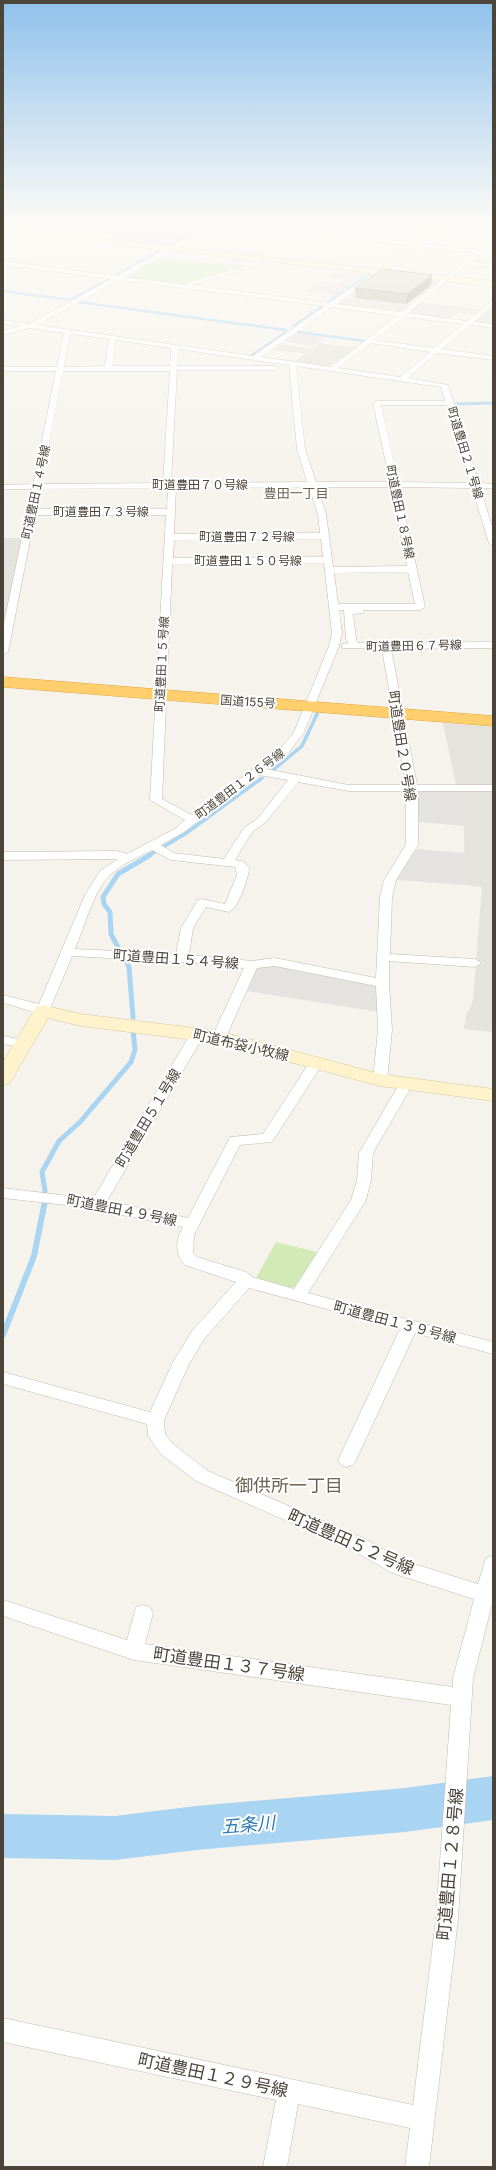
<svg xmlns="http://www.w3.org/2000/svg" width="496" height="2170" viewBox="0 0 496 2170" font-family="Inter,'Noto Sans JP',sans-serif">
<style>
.industrial{fill:#e6e2dd}
.green{fill:#d2eab5}
.parking{fill:#e5e3e0}
.lines{fill:none;stroke-linecap:round;stroke-linejoin:round}
.stream-far4{stroke:#a9d4f2;stroke-width:2.5}
.stream-far3{stroke:#a9d4f2;stroke-width:3}
.stream-far2{stroke:#a9d4f2;stroke-width:3.5}
.stream-far1{stroke:#a9d4f2;stroke-width:5}
.stream{stroke:#a9d4f2;stroke-width:6}
.river{fill:#a9d4f2;fill-rule:evenodd}
.street-casing{stroke:#c2bbae;stroke-width:1}
.secondary-casing{stroke:#d6c79b;stroke-width:1}
.highway-casing{stroke:#e0a43c;stroke-width:1}
.street{fill:#fff;fill-rule:evenodd}
.secondary{fill:#fff3cd;fill-rule:evenodd}
.highway{fill:#ffcf6e;fill-rule:evenodd}
.wall{fill:#bab2a6}
.shaded-wall{fill:#979187}
.building{fill:#d8cfc1;stroke:#979187}
.labels{text-anchor:middle;stroke-width:4;stroke-linejoin:round;paint-order:stroke}
.far-street-label{font-size:12px;fill:#4b4439;stroke:#fff}
.far-neighbourhood-label{font-size:13px;fill:#6e6250;stroke:#fff}
.street-label{font-size:14px;fill:#4b4439;stroke:#fff}
.near-street-label{font-size:17px;fill:#4b4439;stroke:#fff}
.near-neighbourhood-label{font-size:18px;fill:#6e6250;stroke:#fff}
.near-water-label{font-size:18px;font-style:italic;fill:#2e7ab2;stroke:#fff}
</style>
<rect width="100%" height="100%" fill="#f6f3ec"/>
<g class="industrial">
<polygon points="95,221 213,221 164,247 106,240 119,234 90,233"/>
<polygon points="381,275 440,281 402,313 338,305"/>
<polygon points="493,304 493,325 473,322"/>
<polygon points="320,343 356,348 328,367 294,362 306,353 270,350 278,344 312,349"/>
<polygon points="3,538 24,538 3,635"/>
<polygon points="443,723 493,727 493,785 456,785"/>
<polygon points="463,790 493,790 493,1032 464,1029 467,1011 469,1011 473,1000 482,887 465,885"/>
</g>
<g class="green">
<polygon points="156,258 244,267 183,285 123,277"/>
<polygon points="276,1242 321,1253 300,1286 292,1288 256,1278"/>
</g>
<g class="parking">
<polygon points="456,221 475,221 493,224 488,229 459,226 455,228 457,229 446,237 436,236"/>
<polygon points="220,224 265,229 253,235 208,230"/>
<polygon points="230,258 256,261 244,267 219,264"/>
<polygon points="336,270 367,273 337,295 305,291 320,281 338,283 345,279 327,276"/>
<polygon points="421,302 482,310 476,315 458,313 449,320 407,313"/>
<polygon points="294,333 325,337 313,346 282,341"/>
<polygon points="420,790 463,790 465,826 417,822 416,792"/>
<polygon points="415,849 466,853 465,885 396,880"/>
<polygon points="271,965 373,984 379,988 379,1012 246,991 256,968"/>
</g>
<g class="lines">
<g class="stream-far4">
<polyline points="166,247 213,223"/>
<polyline points="114,276 161,250"/>
<polyline points="359,281 369,274"/>
<polyline points="347,289 356,283"/>
<polyline points="3,291 70,300 109,279"/>
<polyline points="78,302 286,330"/>
<polyline points="326,303 344,291"/>
<polyline points="308,316 323,306"/>
<polyline points="294,326 307,317"/>
<polyline points="298,332 365,341"/>
<polyline points="251,356 286,332"/>
</g>
<polyline class="stream-far3" points="456,404 493,403"/>
<g class="stream-far2">
<polyline points="273,770 302,746 317,714"/>
<polyline points="163,847 185,834 262,778"/>
<polyline points="148,856 156,851"/>
</g>
<g class="stream-far1">
<polyline points="121,953 111,934 110,912 104,904 103,897 118,874 150,855"/>
<polyline points="125,959 129,967 133,1017"/>
<polyline points="45,1191 42,1172 59,1141 80,1122 131,1062 135,1050 133,1030"/>
</g>
<polyline class="stream" points="3,1335 34,1256 45,1201"/>
<polygon class="river" points="493,1776 493,1820 405,1832 196,1850 115,1860 3,1858 3,1814 115,1816 196,1806 405,1788"/>
<g class="street-casing">
<g id="street">
<polygon points="88,221 94,221 86,239 81,240"/>
<path d="M 216,221 L 479,250 L 493,240 L 493,245 L 471,262 L 493,264 L 493,268 L 467,265 L 408,313 L 467,321 L 493,300 L 493,305 L 474,322 L 493,324 L 493,328 L 470,325 L 442,349 L 493,356 L 493,360 L 437,353 L 408,378 L 448,385 L 479,483 L 493,484 L 493,488 L 480,488 L 493,529 L 493,546 L 489,543 L 472,488 L 399,487 L 425,607 L 420,610 L 364,610 L 363,613 L 353,614 L 356,639 L 358,643 L 493,642 L 493,648 L 391,649 L 417,785 L 493,785 L 493,791 L 418,791 L 418,845 L 396,880 L 392,897 L 390,954 L 475,959 L 481,963 L 475,967 L 389,961 L 389,983 L 392,1030 L 387,1080 L 385,1083 L 375,1083 L 373,1080 L 378,1030 L 376,986 L 275,966 L 257,968 L 226,1037 L 219,1041 L 212,1037 L 244,968 L 182,962 L 72,956 L 48,1014 C 41,1016 13,1005 3,1003 L 3,995 L 39,1004 L 85,895 L 100,871 L 118,859 L 3,860 L 3,852 L 117,851 L 127,854 L 176,828 L 185,820 L 150,800 L 166,515 L 35,515 L 8,652 L 3,655 L 3,628 L 32,489 L 3,489 L 3,485 L 33,484 L 56,371 L 3,371 L 3,367 L 57,367 L 64,333 L 30,328 L 3,335 L 3,331 L 20,326 L 3,324 L 3,320 L 29,324 L 111,279 L 3,265 L 3,261 L 117,276 ZM 220,224 L 475,253 L 401,312 L 337,304 L 379,274 L 377,271 L 329,303 L 191,285 L 247,269 L 265,261 L 263,258 L 243,267 L 186,283 L 185,285 L 124,277 ZM 119,280 L 325,306 L 253,356 L 37,325 ZM 332,307 L 397,316 L 331,367 L 261,357 ZM 404,317 L 463,324 L 434,348 L 374,340 ZM 72,334 L 109,339 L 105,366 L 64,367 L 70,335 ZM 115,340 L 171,348 L 170,366 L 112,366 ZM 370,343 L 430,352 L 400,377 L 338,368 ZM 178,349 L 289,365 L 297,449 L 307,482 L 171,483 L 177,370 L 275,370 L 279,368 L 275,366 L 177,366 ZM 296,366 L 441,387 L 445,401 L 377,401 L 373,403 L 390,482 L 316,482 L 305,449 ZM 63,371 L 170,371 L 163,483 L 41,484 ZM 381,405 L 447,405 L 470,483 L 398,482 ZM 309,487 L 318,514 L 320,533 L 174,534 L 176,488 ZM 317,487 L 391,487 L 407,566 L 333,567 L 326,514 ZM 168,488 L 167,509 L 36,509 L 40,489 ZM 321,539 L 323,557 L 173,558 L 174,540 ZM 324,563 L 332,633 L 329,646 L 294,732 L 282,747 L 192,815 L 162,799 L 172,564 ZM 408,572 L 415,604 L 338,604 L 334,573 ZM 339,610 L 344,610 L 346,640 L 349,643 L 342,644 L 342,648 L 382,649 L 406,785 L 349,785 L 266,769 L 290,751 L 304,732 L 339,646 L 342,633 ZM 259,775 L 288,780 L 258,818 L 244,828 L 224,859 L 174,853 L 161,845 L 184,832 ZM 298,782 L 349,791 L 406,791 L 406,845 L 384,880 L 380,897 L 376,978 L 275,958 L 252,961 L 189,955 L 193,928 L 206,907 L 229,912 C 238,909 249,877 249,868 L 243,861 L 235,860 L 252,832 L 266,822 ZM 152,850 L 171,860 L 235,867 L 237,875 L 225,904 L 202,899 L 198,900 L 181,928 L 176,954 L 75,949 C 84,928 94,890 110,875 C 122,864 138,857 152,850 Z"/>
<polygon points="481,221 493,221 493,224"/>
<path d="M 198,1029 L 205,1033 L 107,1201 L 188,1218 L 230,1137 L 263,1134 L 311,1060 L 321,1060 L 323,1063 L 272,1142 L 240,1145 L 194,1235 L 193,1253 L 197,1257 L 246,1272 L 252,1277 L 294,1289 L 351,1200 L 357,1180 L 359,1153 L 401,1081 L 411,1081 L 413,1084 L 373,1153 L 371,1180 L 366,1200 L 308,1293 L 493,1342 L 493,1354 L 415,1333 L 356,1460 L 353,1465 L 347,1467 L 341,1465 L 338,1460 L 400,1329 L 249,1288 L 204,1339 L 189,1364 L 164,1420 L 165,1434 L 173,1444 L 208,1471 L 363,1538 L 405,1561 L 478,1584 L 486,1558 L 493,1556 L 493,1600 L 473,1678 L 458,1919 L 429,2167 L 405,2167 L 410,2128 L 298,2104 L 287,2167 L 263,2167 L 276,2100 L 3,2042 L 3,2018 L 413,2105 L 436,1919 L 451,1705 L 134,1660 L 3,1616 L 3,1600 L 127,1640 L 136,1607 L 143,1605 L 150,1607 L 153,1613 L 145,1644 L 453,1687 L 453,1678 L 474,1599 L 392,1573 L 349,1548 L 196,1481 L 161,1454 L 148,1436 L 147,1424 L 3,1384 L 3,1372 L 150,1412 L 173,1362 L 192,1331 L 236,1282 L 185,1265 C 175,1254 175,1240 183,1227 L 75,1206 L 3,1198 L 3,1188 L 93,1199 L 191,1033 Z"/>
<polygon points="3,1036 29,1041 31,1044 24,1048 3,1044"/>
</g>
</g>
<g class="secondary-casing">
<g id="secondary">
<polygon points="443,221 453,221 387,270 493,281 493,287 381,274 377,276 373,273 3,232 3,228 377,269"/>
<polygon points="43,1005 80,1014 219,1031 380,1074 493,1089 493,1101 380,1086 218,1043 80,1026 48,1018 10,1083 3,1085 3,1062 36,1007"/>
</g>
</g>
<g class="highway-casing">
<polygon id="highway" points="3,677 493,716 493,726 3,687"/>
</g>
<use href="#street" class="street"/>
<use href="#secondary" class="secondary"/>
<use href="#highway" class="highway"/>
</g>
<polygon class="wall" points="432,275 431,285 406,304 355,298 355,288"/>
<polygon class="shaded-wall" points="432,275 431,285 406,304 407,294"/>
<polygon class="building" points="382,269 432,275 407,294 355,288"/>
<linearGradient id="sky" x2="0" y2="1"><stop stop-color="#8fc1ec"/><stop offset="0.42" stop-color="#fbfaf6"/><stop offset="1" stop-color="#fbfaf6" stop-opacity="0"/></linearGradient>
<rect width="496" height="525" fill="url(#sky)"/>
<g class="labels">
<g class="far-street-label">
<text transform="translate(465 453) rotate(73)" y="4">町道豊田２１号線</text>
<text x="200" y="489">町道豊田７０号線</text>
<text transform="translate(36 492) rotate(-78)" y="4">町道豊田１４号線</text>
<text x="101" y="516">町道豊田７３号線</text>
<text transform="translate(400 512) rotate(78)" y="4">町道豊田１８号線</text>
<text x="247" y="541">町道豊田７２号線</text>
<text x="248" y="565">町道豊田１５０号線</text>
<text transform="translate(414 646) rotate(-1)" y="4">町道豊田６７号線</text>
<text transform="translate(162 664) rotate(-87)" y="4">町道豊田１５号線</text>
<text transform="translate(248 702) rotate(4)" y="4">国道155号</text>
<text transform="translate(240 784) rotate(-37)" y="4">町道豊田１２６号線</text>
</g>
<g class="far-neighbourhood-label">
<text x="296" y="498">豊田一丁目</text>
</g>
<g class="street-label">
<text transform="translate(402 746) rotate(81)" y="5">町道豊田２０号線</text>
<text transform="translate(176 959) rotate(4)" y="5">町道豊田１５４号線</text>
<text transform="translate(241 1045) rotate(13)" y="5">町道布袋小牧線</text>
<text transform="translate(148 1118) rotate(-59)" y="5">町道豊田５１号線</text>
<text transform="translate(122 1210) rotate(11)" y="5">町道豊田４９号線</text>
<text transform="translate(395 1322) rotate(15)" y="5">町道豊田１３９号線</text>
</g>
<g class="near-street-label">
<text transform="translate(351 1542) rotate(24)" y="6">町道豊田５２号線</text>
<text transform="translate(229 1664) rotate(8)" y="6">町道豊田１３７号線</text>
<text transform="translate(450 1864) rotate(-85)" y="6">町道豊田１２８号線</text>
<text transform="translate(213 2075) rotate(12)" y="6">町道豊田１２９号線</text>
</g>
<g class="near-neighbourhood-label">
<text x="289" y="1492">御供所一丁目</text>
</g>
<g class="near-water-label">
<text transform="translate(248 1825) rotate(-5)" y="6">五条川</text>
</g>
</g>
<rect width="496" height="2170" fill="none" stroke="#4b4439" stroke-width="8"/>
</svg>
